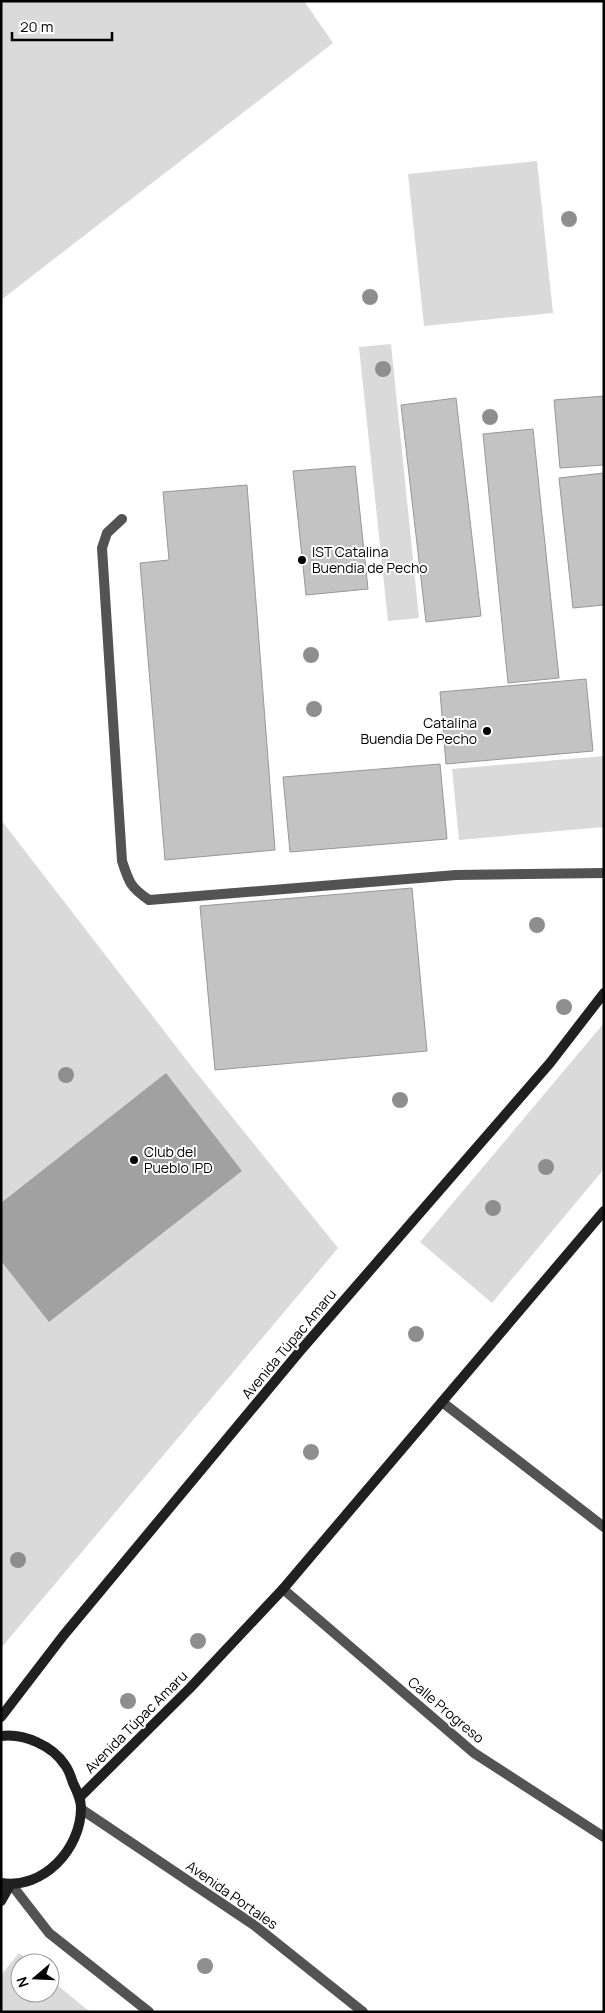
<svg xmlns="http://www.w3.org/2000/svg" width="605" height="2013" viewBox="0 0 605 2013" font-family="Manrope,sans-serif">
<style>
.green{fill:#dadada}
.water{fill:#a1a1a1}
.building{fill:#c3c3c3;stroke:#979797}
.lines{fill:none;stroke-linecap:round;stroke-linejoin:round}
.service{stroke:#535353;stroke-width:10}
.minor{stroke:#535353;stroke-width:10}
.tertiary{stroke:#535353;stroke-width:10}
.secondary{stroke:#202020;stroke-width:10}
.tree{fill:#8e8e8e}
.poi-dot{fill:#000;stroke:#fff;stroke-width:2}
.labels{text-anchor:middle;stroke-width:4;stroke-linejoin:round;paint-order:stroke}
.poi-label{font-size:14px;fill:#000;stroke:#fff;text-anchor:start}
.street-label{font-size:14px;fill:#000;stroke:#fff}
</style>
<rect width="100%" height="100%" fill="#fff"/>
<g class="green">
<polygon points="1,1 304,1 333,43 1,300"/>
<polygon points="537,161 553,313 424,326 408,174"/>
<polygon points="391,344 419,618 388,621 359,347"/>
<polygon points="604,756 604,827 459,840 452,769"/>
<polygon points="1,820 195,1071 338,1248 1,1648"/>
<polygon points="604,1023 604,1169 492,1303 420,1242"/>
<polygon points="19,1953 31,1963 20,1963 20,1993 50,1993 50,1979 90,2012 1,2012 1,1975"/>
</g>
<polygon class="water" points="166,1073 242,1171 49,1322 1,1261 1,1203"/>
<g class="building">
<polygon points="604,396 604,465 560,468 554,400"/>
<polygon points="456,398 481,616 426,622 401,405"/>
<polygon points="533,429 559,678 508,683 483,434"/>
<polygon points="355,466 368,589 306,595 293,471"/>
<polygon points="604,473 604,605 573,608 559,478"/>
<polygon points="247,485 275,850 165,860 140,563 169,560 163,492"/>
<polygon points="586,679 593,751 446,764 440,692"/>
<polygon points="440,764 447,839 290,852 283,777"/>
<polygon points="412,888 427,1051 215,1070 200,906"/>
</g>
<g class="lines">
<path class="service" d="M 122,519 L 107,533 L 102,548 L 122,861 C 129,882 130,887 149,900 L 456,875 L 604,873"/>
<g class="minor">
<polyline points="442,1402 604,1527"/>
<polyline points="283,1589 474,1753 604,1837"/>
</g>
<g class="tertiary">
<polyline points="81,1809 254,1925 363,2012"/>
<polyline points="11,1884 49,1933 149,2012"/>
</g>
<g class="secondary">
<polyline points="1,1717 63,1636 300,1351 550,1063 604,993"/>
<path d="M 1,1736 C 24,1733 53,1746 65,1765 C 69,1770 71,1777 73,1783 C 77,1791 81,1799 81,1808 C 81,1849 43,1890 1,1883"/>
<polyline points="80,1797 190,1688 283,1589 604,1211"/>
<polyline points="1,1901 10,1885"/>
</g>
</g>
<g class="tree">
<circle cx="569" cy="219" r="8"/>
<circle cx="370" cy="297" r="8"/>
<circle cx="383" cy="369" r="8"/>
<circle cx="490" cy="417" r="8"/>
<circle cx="311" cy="655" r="8"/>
<circle cx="314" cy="709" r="8"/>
<circle cx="537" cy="925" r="8"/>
<circle cx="564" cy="1007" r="8"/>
<circle cx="66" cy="1075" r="8"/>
<circle cx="400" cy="1100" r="8"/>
<circle cx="546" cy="1167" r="8"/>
<circle cx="493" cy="1208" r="8"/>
<circle cx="416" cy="1334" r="8"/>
<circle cx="311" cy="1452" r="8"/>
<circle cx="18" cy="1560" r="8"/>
<circle cx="198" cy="1641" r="8"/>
<circle cx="128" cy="1701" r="8"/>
<circle cx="205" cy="1966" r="8"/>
</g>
<g class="poi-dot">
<circle cx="302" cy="560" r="5"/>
<circle cx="487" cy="731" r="5"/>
<circle cx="134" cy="1160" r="5"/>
</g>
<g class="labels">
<g class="poi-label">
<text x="312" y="557">IST Catalina<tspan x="312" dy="16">Buendia de Pecho</tspan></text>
<text x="477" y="728" text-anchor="end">Catalina<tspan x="477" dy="16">Buendia De Pecho</tspan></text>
<text x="144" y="1157">Club del<tspan x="144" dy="16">Pueblo IPD</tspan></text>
</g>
<g class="street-label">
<text transform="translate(289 1344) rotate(-50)" y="5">Avenida Túpac Amaru</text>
<text transform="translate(446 1710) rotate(40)" y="5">Calle Progreso</text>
<text transform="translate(136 1722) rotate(-45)" y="5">Avenida Túpac Amaru</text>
<text transform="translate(232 1895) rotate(35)" y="5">Avenida Portales</text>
</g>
</g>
<rect width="605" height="2013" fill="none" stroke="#000000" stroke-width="5"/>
<g transform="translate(35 1978) rotate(251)"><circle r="24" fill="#ffffff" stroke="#999999"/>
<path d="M0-4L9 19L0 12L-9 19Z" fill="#000000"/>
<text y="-8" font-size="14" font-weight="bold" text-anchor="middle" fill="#000000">N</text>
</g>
<path d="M12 32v8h100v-8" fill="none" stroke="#000000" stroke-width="2.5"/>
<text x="20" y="32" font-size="15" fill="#000000" stroke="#ffffff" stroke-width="4" paint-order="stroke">20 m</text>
</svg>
